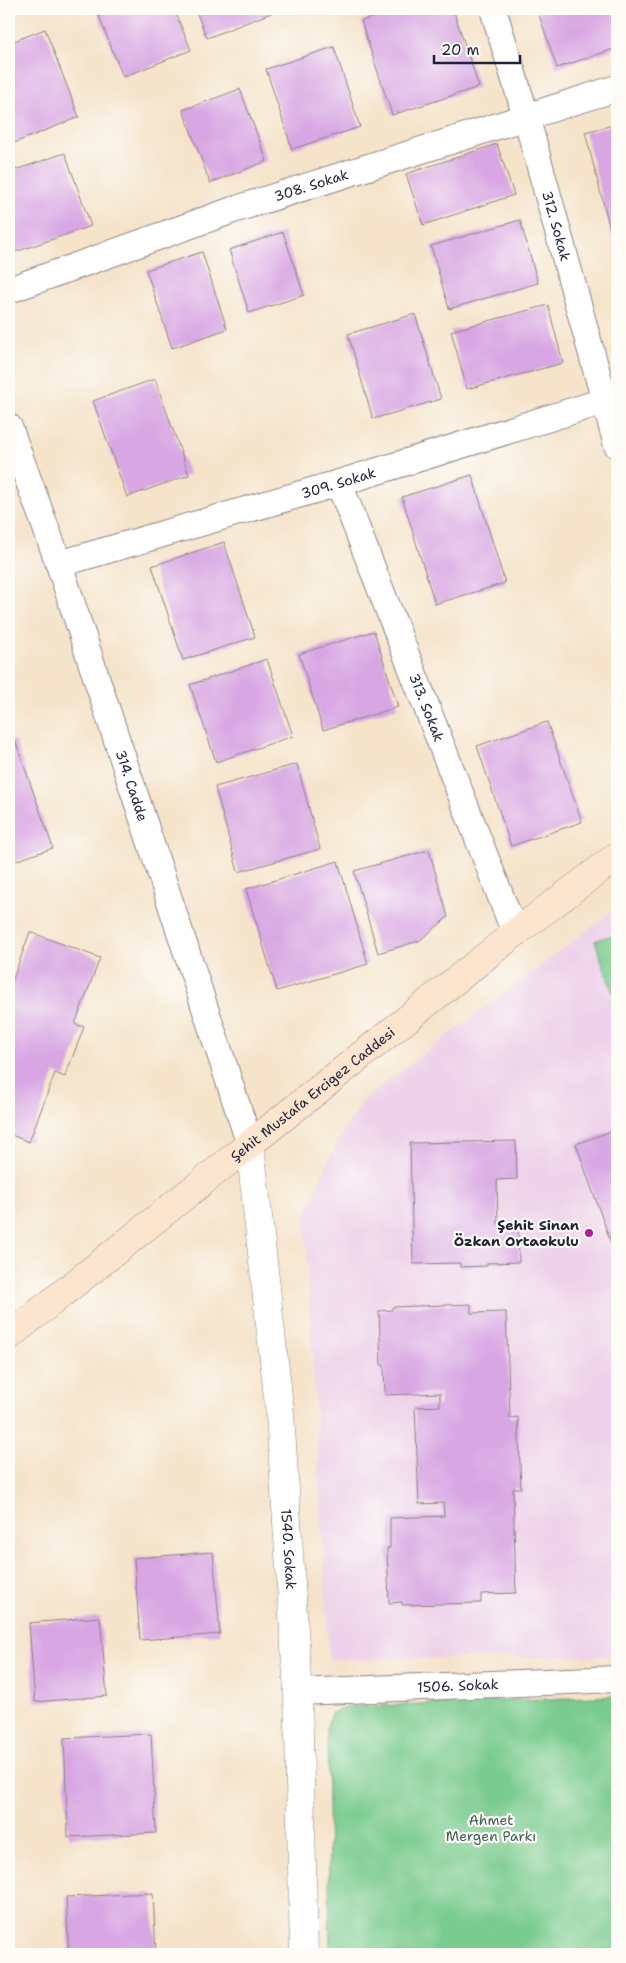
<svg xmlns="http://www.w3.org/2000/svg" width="626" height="1963" viewBox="0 0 626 1963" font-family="'Shantell Sans',sans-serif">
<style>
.built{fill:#edd0e9}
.park{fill:#79cb8e;stroke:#4e7664}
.building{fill:#d8a6e3}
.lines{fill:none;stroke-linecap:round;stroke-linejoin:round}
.minor-casing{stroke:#8c8282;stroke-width:28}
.tertiary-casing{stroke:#8c8282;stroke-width:29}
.secondary-casing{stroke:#8c8282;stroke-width:29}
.minor{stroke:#fff;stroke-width:26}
.tertiary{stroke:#fff;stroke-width:28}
.secondary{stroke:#fce5cf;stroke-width:28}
.poi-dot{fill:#b5179e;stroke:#fdfcf7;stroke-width:2}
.labels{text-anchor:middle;stroke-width:4.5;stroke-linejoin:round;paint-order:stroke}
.street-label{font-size:14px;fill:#22223b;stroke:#fdfcf7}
.poi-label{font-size:14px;font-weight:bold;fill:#22223b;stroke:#fdfcf7;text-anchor:end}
.park-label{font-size:14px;fill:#405d58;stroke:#fdfcf7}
</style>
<rect width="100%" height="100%" fill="#fdfcf7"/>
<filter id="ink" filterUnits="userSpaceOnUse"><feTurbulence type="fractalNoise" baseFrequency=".02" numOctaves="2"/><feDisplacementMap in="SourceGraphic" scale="10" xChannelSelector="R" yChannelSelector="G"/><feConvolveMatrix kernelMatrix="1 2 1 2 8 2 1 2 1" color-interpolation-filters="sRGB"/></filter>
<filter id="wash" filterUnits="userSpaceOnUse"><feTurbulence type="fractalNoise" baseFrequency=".0096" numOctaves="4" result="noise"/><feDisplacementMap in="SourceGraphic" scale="20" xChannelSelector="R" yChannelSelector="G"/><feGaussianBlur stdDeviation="1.12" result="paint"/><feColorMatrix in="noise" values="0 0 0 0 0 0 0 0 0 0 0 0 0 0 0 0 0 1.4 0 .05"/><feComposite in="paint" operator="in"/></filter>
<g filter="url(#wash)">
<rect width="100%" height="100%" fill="#f5e3ca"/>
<polygon class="built" points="617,908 617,1656 329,1660 305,1217 332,1152 364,1099"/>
<g class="park">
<polygon points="617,933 617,1005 595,941"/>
<polygon points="617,1696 617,1954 330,1954 327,1727 331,1713 347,1707"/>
</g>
<g id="blocks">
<g class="building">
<polygon points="96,9 174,9 191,50 123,77"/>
<polygon points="195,9 275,9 276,11 207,38"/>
<polygon points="400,9 453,9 479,87 392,115 361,21"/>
<polygon points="547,9 617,9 617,48 557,68 538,12"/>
<polygon points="45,29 79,117 9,145 9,43"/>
<polygon points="334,47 360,127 292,149 266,69"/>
<polygon points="240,89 267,161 210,183 183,110"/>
<polygon points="617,124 617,256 585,132"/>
<polygon points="497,144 514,195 423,225 406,174"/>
<polygon points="65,153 91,226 12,253 9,243 9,172"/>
<polygon points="520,220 538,283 449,309 431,246"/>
<polygon points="283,232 304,295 249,313 229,250"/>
<polygon points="202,252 227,329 172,348 146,270"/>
<polygon points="548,305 563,363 467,389 451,331"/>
<polygon points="415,314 441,399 373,419 348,334"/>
<polygon points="155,379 189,475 127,497 93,401"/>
<polygon points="472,475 505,583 435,604 402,497"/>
<polygon points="224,542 255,637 183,660 152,566"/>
<polygon points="374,631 398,707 323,730 299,654"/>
<polygon points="267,659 293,736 216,762 190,685"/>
<polygon points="547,722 582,822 511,846 477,746"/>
<polygon points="15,740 53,848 9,863 9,742"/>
<polygon points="297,764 320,849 238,872 215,787"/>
<polygon points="429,850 448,917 419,941 378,953 354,871"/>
<polygon points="338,861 368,964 277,991 246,889"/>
<polygon points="30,932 100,958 75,1024 84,1027 65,1077 55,1073 29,1142 9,1134 9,990"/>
<polygon points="617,1129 617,1260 576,1144"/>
<polygon points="516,1141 517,1179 497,1180 498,1224 518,1223 519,1262 487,1263 487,1266 460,1267 460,1263 413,1264 410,1143"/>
<polygon points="471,1304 471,1313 506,1312 510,1418 518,1417 521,1488 513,1488 516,1593 481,1594 481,1603 402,1605 402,1602 389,1603 387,1548 390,1548 390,1518 444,1516 443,1503 419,1504 415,1407 440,1406 440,1393 385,1395 384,1365 381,1365 379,1311 392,1310 392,1307"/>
<polygon points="213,1552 220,1634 140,1640 134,1558"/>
<polygon points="100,1617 107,1696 35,1702 29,1623"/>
<polygon points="151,1734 156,1833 68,1837 64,1738"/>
<polygon points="153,1893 156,1954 69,1954 66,1897"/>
</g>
</g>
</g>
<g filter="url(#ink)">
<use href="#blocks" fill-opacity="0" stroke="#8c8282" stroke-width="1"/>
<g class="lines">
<g class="minor-casing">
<g id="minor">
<path id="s1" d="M 493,9 L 526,116 L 617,445"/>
<path id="s2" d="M 9,290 L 233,210 L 617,88"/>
<path id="s3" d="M 9,427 L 59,564 L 250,1145"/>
<path id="s4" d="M 339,483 L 515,933"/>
<path id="s5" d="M 59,564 L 339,483 L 617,397"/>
<path id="s6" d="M 298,1692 L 617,1679"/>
</g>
</g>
<g class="tertiary-casing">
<g id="tertiary">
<path id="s7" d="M 250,1145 L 280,1414 L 298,1692 L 304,1954"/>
</g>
</g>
<g class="secondary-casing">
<g id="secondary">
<path id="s8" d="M 9,1336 L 515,933 L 617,856"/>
</g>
</g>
<use href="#minor" class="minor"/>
<use href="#tertiary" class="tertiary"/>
<use href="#secondary" class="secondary"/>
</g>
</g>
<circle class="poi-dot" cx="589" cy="1233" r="5"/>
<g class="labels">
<g class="street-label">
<text dy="5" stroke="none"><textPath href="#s2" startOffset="320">308. Sokak</textPath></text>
<text dy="5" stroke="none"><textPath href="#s1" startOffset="226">312. Sokak</textPath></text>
<text dy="5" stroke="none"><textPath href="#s5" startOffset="291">309. Sokak</textPath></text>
<text dy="5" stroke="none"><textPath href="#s4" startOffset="241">313. Sokak</textPath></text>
<text dy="5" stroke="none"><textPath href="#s3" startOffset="379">314. Cadde</textPath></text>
<text dy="5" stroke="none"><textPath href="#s8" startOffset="388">Şehit Mustafa Ercigez Caddesi</textPath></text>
<text dy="5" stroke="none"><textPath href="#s7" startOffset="406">1540. Sokak</textPath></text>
<text dy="5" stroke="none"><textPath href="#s6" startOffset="160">1506. Sokak</textPath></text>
</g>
<g class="poi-label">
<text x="579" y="1230">Şehit Sinan<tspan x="579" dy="16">Özkan Ortaokulu</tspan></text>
</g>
<g class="park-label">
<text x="491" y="1825">Ahmet<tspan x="491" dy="16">Mergen Parkı</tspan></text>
</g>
</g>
<rect width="626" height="1963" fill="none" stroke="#fdfcf7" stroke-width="30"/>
<path d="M434 55v8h86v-8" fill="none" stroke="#22223b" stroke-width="2.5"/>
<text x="441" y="55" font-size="15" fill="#22223b" stroke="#fdfcf7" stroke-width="4" paint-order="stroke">20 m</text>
</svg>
